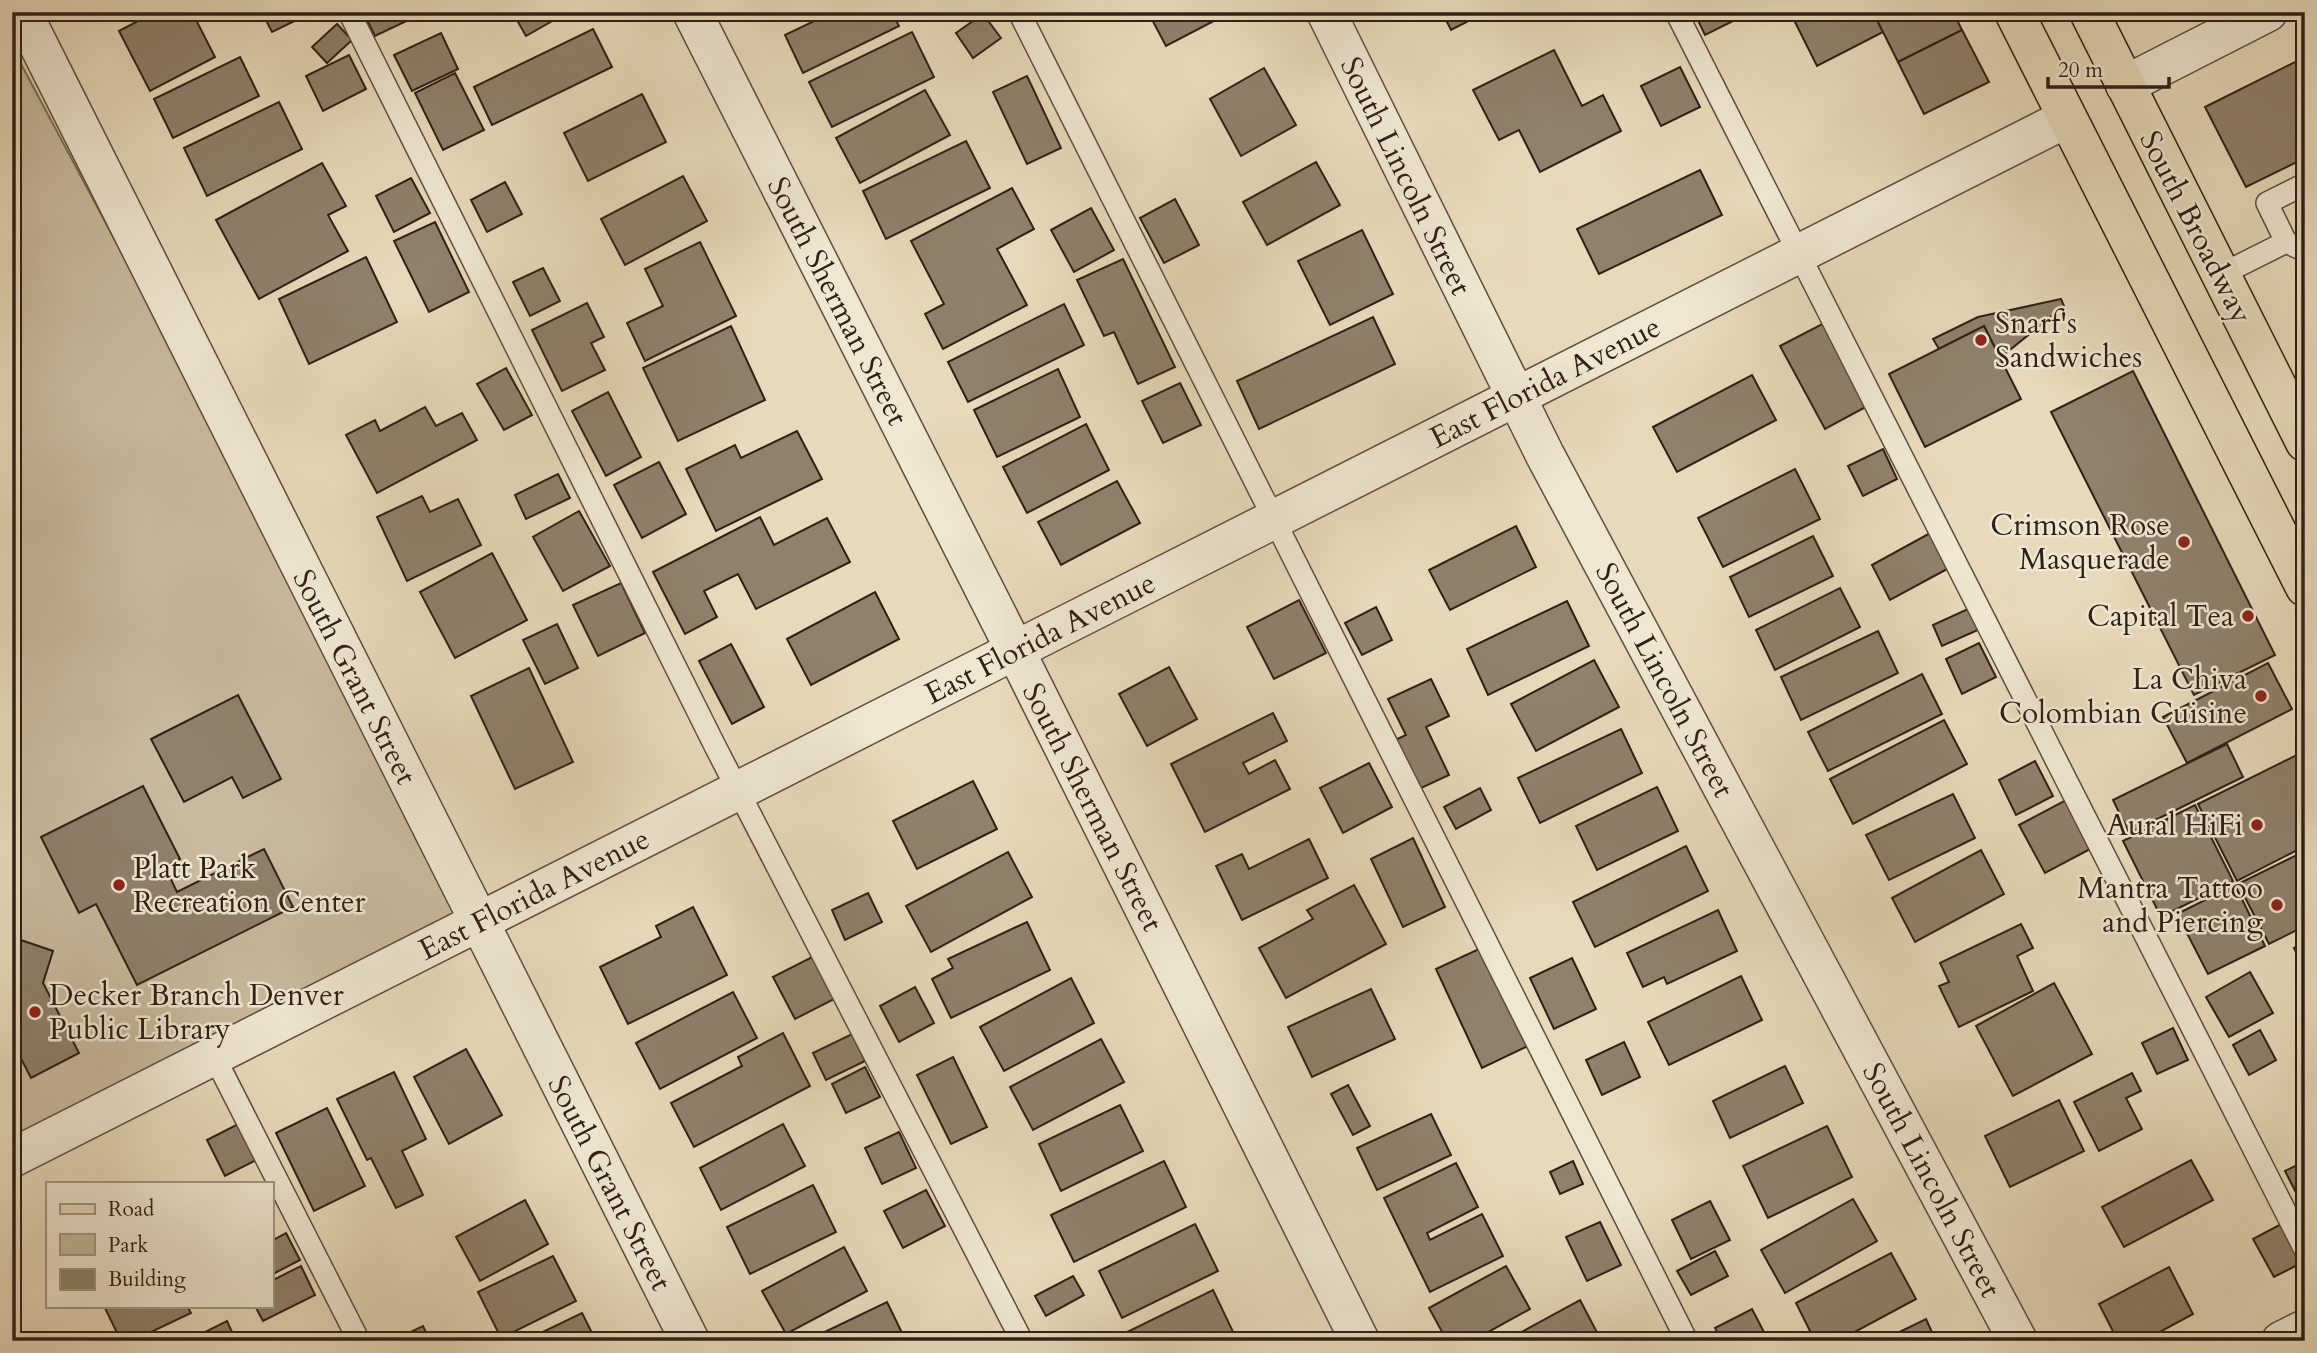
<svg xmlns="http://www.w3.org/2000/svg" width="2317" height="1353" viewBox="0 0 2317 1353" font-family="Cardo,serif">
<style>
.green{fill:#c8ba9e;stroke:#7c6d5a;stroke-width:2}
.building{fill:#8f816c;stroke:#2f2017;stroke-width:2}
.lines{fill:none;stroke-linecap:round;stroke-linejoin:round}
.service-casing{stroke:#5d4e40;stroke-width:24}
.minor-casing{stroke:#5d4e40;stroke-width:41}
.primary-casing{stroke:#2f2017;stroke-width:41}
.service{stroke:#efe7d2;stroke-width:21}
.minor{stroke:#efe7d2;stroke-width:38}
.primary{stroke:#e7daba;stroke-width:38}
.poi-dot{fill:#8f2418;stroke:#efe7d2;stroke-width:2.5}
.labels{text-anchor:middle;stroke-width:5;stroke-linejoin:round;paint-order:stroke}
.street-label{font-size:30px;fill:#2f2017;stroke:#efe7d2}
.poi-label{font-size:30px;fill:#2f2017;stroke:#efe7d2;text-anchor:end}
</style>
<rect width="100%" height="100%" fill="#e7daba"/>
<filter id="stains"><feTurbulence type="fractalNoise" baseFrequency=".00286" numOctaves="4"/><feColorMatrix values="0 0 0 0 .2 0 0 0 0 .09 0 0 0 0 .02 0 0 0 .5 -.17"/></filter>
<radialGradient id="worn" r=".72"><stop offset=".6" stop-color="#630" stop-opacity="0"/><stop offset="1" stop-color="#630" stop-opacity=".3"/></radialGradient>
<polygon class="green" points="12,47 478,922 12,1158"/>
<g class="building">
<polygon points="155,12 192,12 215,57 150,91 119,31"/>
<polygon points="262,12 313,12 272,32"/>
<polygon points="363,12 415,12 417,16 375,36"/>
<polygon points="503,12 568,12 526,36 513,13 506,17"/>
<polygon points="833,12 892,12 899,26 803,73 785,35"/>
<polygon points="1038,12 1054,12 1041,19"/>
<polygon points="1148,12 1231,12 1166,46"/>
<polygon points="1442,12 1486,12 1451,30"/>
<polygon points="1694,12 1751,12 1705,35"/>
<polygon points="1790,12 1873,12 1883,32 1817,66"/>
<polygon points="1873,12 1953,12 1962,30 1898,62"/>
<polygon points="983,14 1001,38 973,58 956,33"/>
<polygon points="337,24 352,40 327,63 312,47"/>
<polygon points="593,29 612,67 492,125 474,87"/>
<polygon points="1962,30 1989,82 1924,114 1898,62"/>
<polygon points="912,32 934,77 832,127 809,82"/>
<polygon points="441,33 458,69 412,91 394,55"/>
<polygon points="1554,50 1582,106 1603,95 1621,131 1540,172 1519,130 1499,140 1473,90"/>
<polygon points="349,55 366,89 323,111 306,76"/>
<polygon points="240,57 259,96 173,138 154,99"/>
<polygon points="2303,58 2305,158 2246,187 2205,107"/>
<polygon points="1680,67 1700,107 1661,126 1641,86"/>
<polygon points="1264,68 1296,125 1241,156 1210,99"/>
<polygon points="455,73 484,130 443,150 415,93"/>
<polygon points="1027,76 1061,148 1027,164 993,92"/>
<polygon points="925,90 950,135 860,183 836,138"/>
<polygon points="642,94 666,142 588,181 564,133"/>
<polygon points="279,102 302,149 207,196 184,148"/>
<polygon points="966,141 990,188 886,239 863,191"/>
<polygon points="1316,162 1340,205 1267,245 1243,202"/>
<polygon points="322,163 346,206 328,215 348,251 259,299 216,220"/>
<polygon points="1700,170 1722,215 1599,274 1577,229"/>
<polygon points="683,176 707,221 625,265 601,219"/>
<polygon points="411,178 430,213 394,232 376,196"/>
<polygon points="505,182 522,214 487,232 471,200"/>
<polygon points="1012,188 1034,229 997,249 1027,305 943,349 925,314 944,304 911,241"/>
<polygon points="1175,199 1199,245 1164,263 1140,218"/>
<polygon points="1091,208 1114,250 1074,272 1051,230"/>
<polygon points="435,222 469,292 429,312 394,241"/>
<polygon points="1362,230 1393,294 1330,325 1298,261"/>
<polygon points="700,242 736,316 645,361 627,323 663,306 645,269"/>
<polygon points="366,257 397,322 309,364 279,299"/>
<polygon points="1123,259 1175,367 1138,384 1114,332 1104,336 1077,280"/>
<polygon points="543,268 560,301 530,316 513,282"/>
<polygon points="2061,299 2064,306 2000,358 1984,326 1939,349 1933,339 1978,317"/>
<polygon points="587,303 604,337 591,343 605,370 562,391 532,330"/>
<polygon points="1064,304 1084,345 968,402 948,362"/>
<polygon points="1373,317 1395,364 1259,429 1237,381"/>
<polygon points="1828,321 1873,403 1825,429 1780,346"/>
<polygon points="731,326 765,400 678,441 643,368"/>
<polygon points="1984,326 2021,399 1925,447 1889,374"/>
<polygon points="506,368 532,415 504,430 477,384"/>
<polygon points="1058,369 1080,417 997,457 974,410"/>
<polygon points="2133,371 2275,655 2194,695 2051,412"/>
<polygon points="1752,375 1776,420 1677,472 1653,427"/>
<polygon points="1180,383 1201,425 1163,443 1142,401"/>
<polygon points="608,392 641,457 606,476 572,411"/>
<polygon points="425,407 436,426 462,413 477,440 377,493 346,435 375,420 380,431"/>
<polygon points="1086,424 1109,470 1027,513 1003,467"/>
<polygon points="797,431 822,479 716,531 686,469 735,445 741,458"/>
<polygon points="1883,449 1897,479 1863,496 1848,466"/>
<polygon points="659,462 686,514 642,538 614,485"/>
<polygon points="1795,469 1820,519 1723,567 1698,518"/>
<polygon points="558,474 570,498 526,519 515,495"/>
<polygon points="1117,481 1140,523 1061,565 1038,522"/>
<polygon points="422,496 430,512 458,499 481,545 407,581 377,517"/>
<polygon points="579,511 610,566 563,591 533,537"/>
<polygon points="760,517 774,545 827,518 850,562 756,609 738,574 704,591 717,617 685,634 653,572"/>
<polygon points="1516,526 1536,567 1450,610 1429,570"/>
<polygon points="1930,533 1949,568 1890,600 1872,565"/>
<polygon points="1813,536 1833,576 1749,617 1730,577"/>
<polygon points="492,553 527,620 455,658 420,592"/>
<polygon points="621,583 645,633 598,656 573,605"/>
<polygon points="1840,588 1860,627 1775,670 1756,630"/>
<polygon points="875,592 899,639 811,685 787,639"/>
<polygon points="1299,600 1326,653 1274,679 1247,627"/>
<polygon points="1567,601 1589,646 1488,695 1467,649"/>
<polygon points="1376,607 1392,640 1362,655 1345,623"/>
<polygon points="1970,608 1980,629 1942,646 1933,625"/>
<polygon points="557,624 578,668 545,684 523,640"/>
<polygon points="1878,631 1898,673 1801,720 1781,677"/>
<polygon points="1979,643 1996,677 1962,694 1946,659"/>
<polygon points="731,644 764,707 732,724 699,661"/>
<polygon points="1594,660 1619,707 1536,751 1511,704"/>
<polygon points="2268,663 2292,709 2187,763 2163,717"/>
<polygon points="1169,667 1197,719 1147,746 1119,694"/>
<polygon points="529,668 573,762 515,789 471,696"/>
<polygon points="1922,674 1942,714 1828,771 1808,732"/>
<polygon points="1431,679 1449,716 1426,727 1449,775 1419,789 1395,740 1406,735 1388,699"/>
<polygon points="238,695 281,779 243,798 232,777 184,802 151,739"/>
<polygon points="1273,713 1287,741 1243,763 1249,774 1275,760 1290,789 1205,832 1171,764"/>
<polygon points="1944,720 1967,764 1853,824 1830,779"/>
<polygon points="1621,729 1642,773 1540,823 1518,778"/>
<polygon points="2227,744 2243,777 2129,833 2113,800"/>
<polygon points="2305,751 2305,846 2237,881 2198,804"/>
<polygon points="2035,761 2053,796 2016,815 1999,780"/>
<polygon points="1369,763 1392,807 1343,833 1320,788"/>
<polygon points="973,781 997,829 917,869 893,821"/>
<polygon points="143,786 180,859 165,867 177,892 264,849 293,907 137,985 96,904 79,913 41,837"/>
<polygon points="1657,787 1678,831 1597,870 1576,826"/>
<polygon points="1480,788 1491,810 1456,829 1444,807"/>
<polygon points="1953,794 1975,838 1889,880 1866,835"/>
<polygon points="2068,799 2094,847 2045,873 2019,825"/>
<polygon points="2195,805 2233,881 2161,917 2123,841"/>
<polygon points="1413,838 1445,907 1403,927 1371,859"/>
<polygon points="1309,839 1328,878 1242,920 1216,866 1242,854 1249,869"/>
<polygon points="1686,846 1708,891 1595,947 1573,902"/>
<polygon points="1981,850 2004,894 1915,942 1892,898"/>
<polygon points="2305,851 2305,926 2269,944 2238,884"/>
<polygon points="1008,852 1032,897 931,952 906,906"/>
<polygon points="1354,885 1386,944 1286,998 1259,948 1313,919 1307,910"/>
<polygon points="2235,885 2265,946 2208,974 2177,914"/>
<polygon points="868,893 882,922 845,940 832,910"/>
<polygon points="693,907 727,975 628,1024 600,967 661,937 656,926"/>
<polygon points="1718,910 1737,951 1667,984 1664,977 1643,987 1627,953"/>
<polygon points="1027,922 1050,970 951,1018 932,979 953,968 948,959"/>
<polygon points="2021,924 2033,948 2017,956 2033,991 1959,1027 1939,986 1949,982 1940,963"/>
<polygon points="12,937 53,951 43,983 79,1053 31,1078 12,1041"/>
<polygon points="2305,943 2305,971 2294,948"/>
<polygon points="1481,948 1528,1046 1482,1068 1436,969"/>
<polygon points="814,956 836,998 795,1019 773,977"/>
<polygon points="1572,958 1596,1009 1554,1029 1530,978"/>
<polygon points="2250,972 2273,1013 2229,1037 2206,997"/>
<polygon points="1741,976 1762,1020 1669,1065 1648,1022"/>
<polygon points="1071,978 1094,1023 1004,1071 980,1027"/>
<polygon points="2054,983 2092,1054 2013,1096 1976,1026"/>
<polygon points="915,987 934,1023 899,1042 880,1006"/>
<polygon points="1371,989 1395,1039 1312,1077 1288,1027"/>
<polygon points="733,992 757,1038 660,1089 636,1043"/>
<polygon points="2173,1028 2188,1060 2157,1074 2142,1043"/>
<polygon points="2260,1030 2276,1060 2249,1075 2233,1045"/>
<polygon points="783,1033 810,1086 694,1147 671,1103 742,1066 738,1057"/>
<polygon points="852,1034 865,1061 826,1080 813,1053"/>
<polygon points="1101,1039 1124,1082 1033,1130 1010,1087"/>
<polygon points="1624,1042 1640,1077 1602,1095 1586,1060"/>
<polygon points="466,1049 502,1115 449,1144 414,1077"/>
<polygon points="953,1057 987,1127 951,1144 917,1075"/>
<polygon points="1785,1066 1803,1103 1730,1138 1713,1101"/>
<polygon points="865,1067 880,1097 846,1113 832,1084"/>
<polygon points="394,1072 426,1139 402,1151 423,1195 396,1208 371,1158 367,1160 337,1099"/>
<polygon points="2132,1073 2141,1091 2126,1098 2142,1129 2099,1151 2074,1102"/>
<polygon points="1348,1085 1370,1126 1353,1135 1331,1094"/>
<polygon points="2059,1100 2084,1151 2010,1187 1985,1136"/>
<polygon points="1120,1105 1143,1151 1061,1191 1039,1144"/>
<polygon points="327,1108 365,1186 314,1211 276,1133"/>
<polygon points="1431,1114 1451,1155 1377,1190 1357,1148"/>
<polygon points="244,1121 262,1157 225,1176 207,1140"/>
<polygon points="783,1124 805,1166 721,1210 700,1168"/>
<polygon points="1827,1126 1852,1177 1768,1218 1743,1166"/>
<polygon points="899,1132 916,1168 882,1184 865,1148"/>
<polygon points="2191,1160 2213,1200 2124,1247 2102,1207"/>
<polygon points="1164,1161 1186,1207 1074,1262 1051,1215"/>
<polygon points="1573,1161 1583,1184 1560,1194 1550,1172"/>
<polygon points="2305,1161 2305,1210 2285,1171"/>
<polygon points="1456,1163 1478,1207 1427,1233 1430,1240 1482,1214 1503,1256 1430,1292 1384,1198"/>
<polygon points="813,1185 836,1232 750,1274 727,1227"/>
<polygon points="926,1190 945,1226 903,1248 884,1211"/>
<polygon points="1853,1199 1877,1241 1785,1293 1761,1250"/>
<polygon points="525,1200 548,1244 480,1281 456,1237"/>
<polygon points="1710,1201 1730,1240 1691,1259 1672,1220"/>
<polygon points="1600,1222 1621,1265 1587,1281 1566,1237"/>
<polygon points="2285,1222 2305,1261 2274,1277 2253,1239"/>
<polygon points="1195,1224 1218,1271 1122,1318 1099,1271"/>
<polygon points="286,1233 300,1260 271,1275 271,1241"/>
<polygon points="844,1247 867,1291 786,1334 762,1291"/>
<polygon points="1715,1251 1728,1276 1691,1295 1677,1271"/>
<polygon points="1891,1253 1916,1299 1838,1341 1815,1341 1796,1303"/>
<polygon points="553,1256 576,1301 501,1338 478,1292"/>
<polygon points="301,1266 315,1295 263,1321 255,1306 271,1306 271,1281"/>
<polygon points="1506,1266 1530,1309 1472,1341 1447,1341 1429,1308"/>
<polygon points="2169,1267 2193,1314 2143,1341 2118,1341 2099,1304"/>
<polygon points="1073,1276 1084,1295 1046,1316 1035,1296"/>
<polygon points="1213,1290 1236,1338 1231,1341 1126,1341 1123,1334"/>
<polygon points="1580,1300 1601,1340 1505,1341"/>
<polygon points="887,1302 906,1341 806,1341"/>
<polygon points="104,1306 187,1306 191,1313 132,1341 121,1341"/>
<polygon points="1752,1309 1767,1338 1762,1341 1722,1341 1715,1328"/>
<polygon points="582,1313 596,1341 524,1341"/>
<polygon points="1926,1319 1936,1341 1881,1341"/>
<polygon points="227,1321 236,1341 187,1341"/>
<polygon points="423,1326 430,1341 392,1341"/>
<polygon points="1004,1332 1008,1341 986,1341"/>
</g>
<g class="lines">
<g class="service-casing">
<g id="service">
<polyline points="349,12 715,746 1022,1341"/>
<polyline points="1019,12 1687,1341"/>
<polyline points="1676,12 2305,1250"/>
<polyline points="2286,242 2267,203 2305,184"/>
<polyline points="2220,275 2286,242 2305,251"/>
<polyline points="214,1056 359,1341"/>
</g>
</g>
<g class="minor-casing">
<g id="minor">
<polyline points="22,12 690,1341"/>
<polyline points="692,12 1015,650 1360,1341"/>
<polyline points="1326,12 1545,455 2018,1341"/>
<polyline points="2125,85 2268,12"/>
<polyline points="12,1158 2067,118"/>
<polyline points="2281,1341 2305,1329"/>
</g>
</g>
<g class="primary-casing">
<g id="primary">
<polyline points="2014,12 2305,587"/>
<polyline points="2089,12 2305,442"/>
</g>
</g>
<use href="#service" class="service"/>
<use href="#minor" class="minor"/>
<use href="#primary" class="primary"/>
</g>
<g class="poi-dot">
<circle cx="1981" cy="340" r="7"/>
<circle cx="2184" cy="542" r="7"/>
<circle cx="2248" cy="616" r="7"/>
<circle cx="2261" cy="696" r="7"/>
<circle cx="2257" cy="825" r="7"/>
<circle cx="119" cy="885" r="7"/>
<circle cx="2277" cy="905" r="7"/>
<circle cx="35" cy="1012" r="7"/>
</g>
<g class="labels">
<g class="street-label">
<text transform="translate(1406 176) rotate(64)" y="10">South Lincoln Street</text>
<text transform="translate(2196 227) rotate(63)" y="10">South Broadway</text>
<text transform="translate(838 301) rotate(63)" y="10">South Sherman Street</text>
<text transform="translate(1545 382) rotate(-27)" y="10">East Florida Avenue</text>
<text transform="translate(1040 638) rotate(-27)" y="10">East Florida Avenue</text>
<text transform="translate(355 677) rotate(63)" y="10">South Grant Street</text>
<text transform="translate(1665 680) rotate(62)" y="10">South Lincoln Street</text>
<text transform="translate(1093 807) rotate(63)" y="10">South Sherman Street</text>
<text transform="translate(534 894) rotate(-27)" y="10">East Florida Avenue</text>
<text transform="translate(1932 1180) rotate(62)" y="10">South Lincoln Street</text>
<text transform="translate(610 1183) rotate(63)" y="10">South Grant Street</text>
</g>
<g class="poi-label">
<text x="1995" y="333" text-anchor="start">Snarf's<tspan x="1995" dy="34">Sandwiches</tspan></text>
<text x="2170" y="535">Crimson Rose<tspan x="2170" dy="34">Masquerade</tspan></text>
<text x="2234" y="626">Capital Tea</text>
<text x="2247" y="689">La Chiva<tspan x="2247" dy="34">Colombian Cuisine</tspan></text>
<text x="2243" y="835">Aural HiFi</text>
<text x="133" y="878" text-anchor="start">Platt Park<tspan x="133" dy="34">Recreation Center</tspan></text>
<text x="2263" y="898">Mantra Tattoo<tspan x="2263" dy="34">and Piercing</tspan></text>
<text x="49" y="1005" text-anchor="start">Decker Branch Denver<tspan x="49" dy="34">Public Library</tspan></text>
</g>
</g>
<rect width="2317" height="1353" fill="none" stroke="#e7daba" stroke-width="42"/>
<rect x="14" y="14" width="2289" height="1325" fill="none" stroke="#2f2017" stroke-width="3.5"/>
<rect x="21" y="21" width="2275" height="1311" fill="none" stroke="#2f2017" stroke-width="2"/>
<rect x="46" y="1182" width="228" height="126" fill="#efe7d2" stroke="#a29787" stroke-width="2"/>
<rect x="60" y="1204" width="35" height="10" fill="#e7daba" stroke="#a29787" stroke-width="2"/>
<text x="108" y="1216" font-size="21" fill="#2f2017">Road</text>
<rect x="60" y="1234" width="35" height="21" fill="#c8ba9e" stroke="#a29787" stroke-width="2"/>
<text x="108" y="1252" font-size="21" fill="#2f2017">Park</text>
<rect x="60" y="1269" width="35" height="21" fill="#8f816c" stroke="#a29787" stroke-width="2"/>
<text x="108" y="1286" font-size="21" fill="#2f2017">Building</text>
<path d="M2048 77v10h121v-10" fill="none" stroke="#2f2017" stroke-width="3.5"/>
<text x="2058" y="77" font-size="21" fill="#2f2017" stroke="#efe7d2" stroke-width="5" paint-order="stroke">20 m</text>
<rect width="100%" height="100%" filter="url(#stains)"/>
<rect width="100%" height="100%" fill="url(#worn)"/>
</svg>
